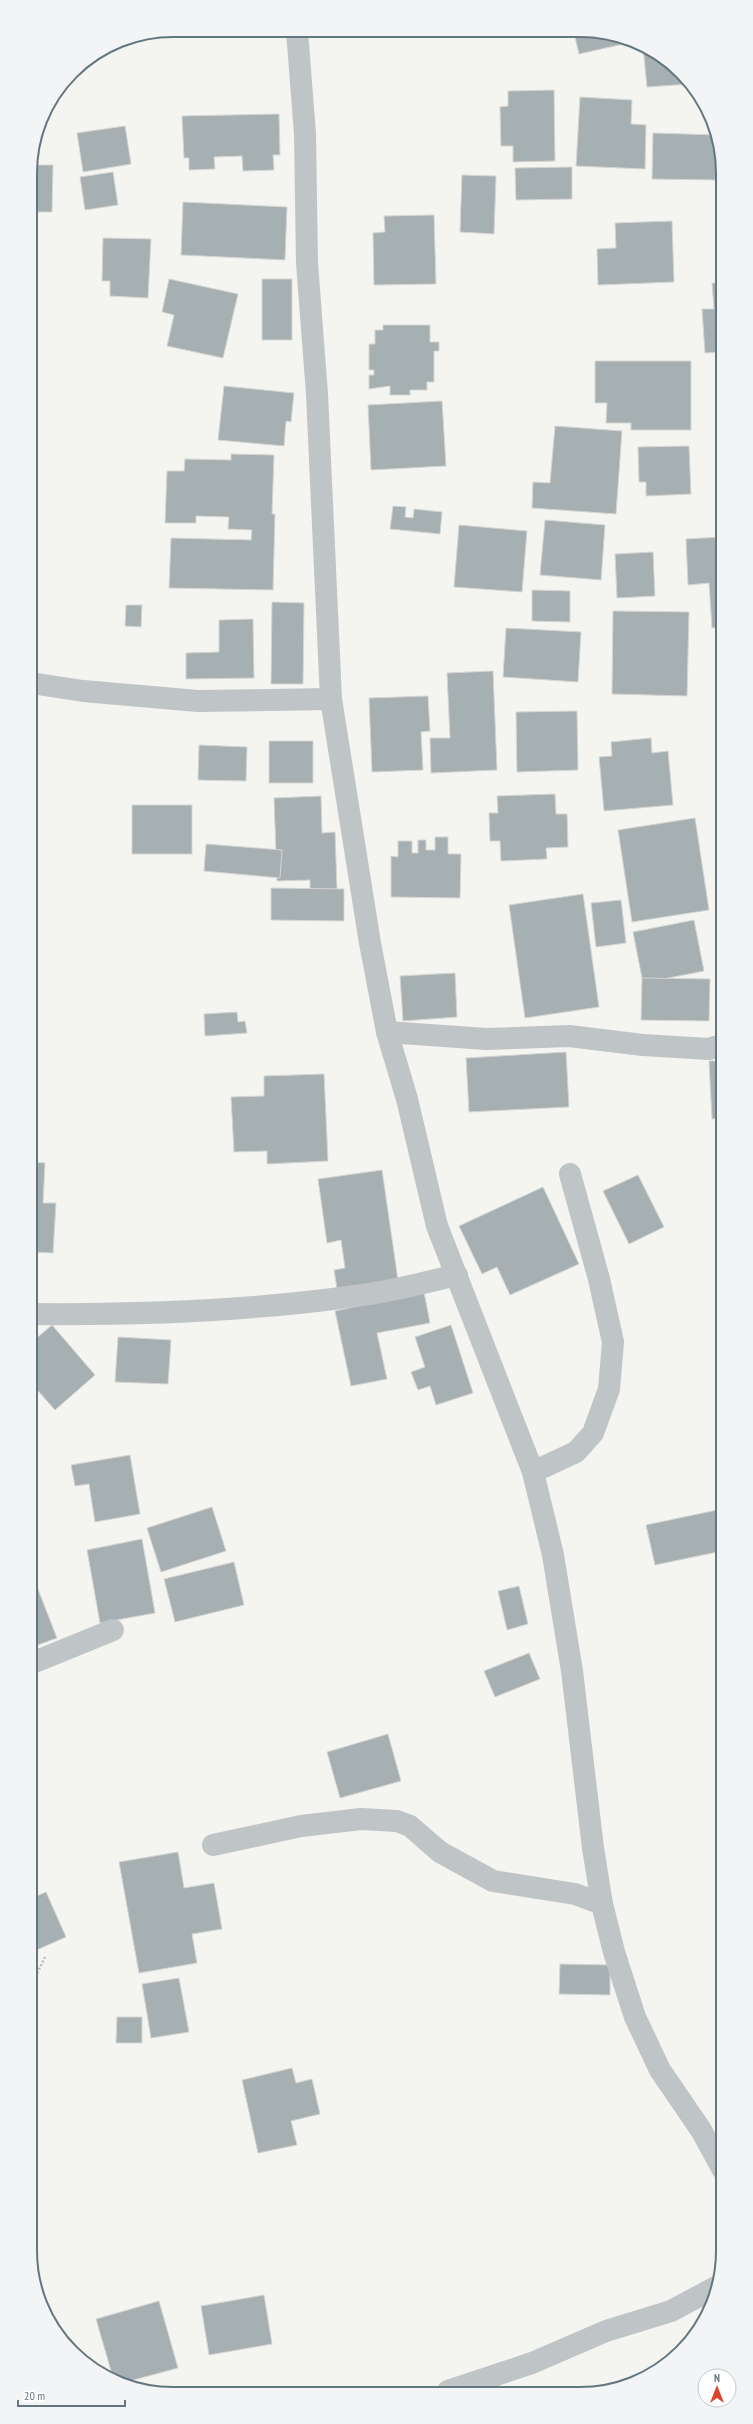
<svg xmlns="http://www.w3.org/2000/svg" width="753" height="2424" viewBox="0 0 753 2424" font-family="'PT Sans Narrow',sans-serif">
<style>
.building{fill:#a6afb2;stroke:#d5d5d3}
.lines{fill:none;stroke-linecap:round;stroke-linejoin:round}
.path{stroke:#bbbdbf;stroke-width:2.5;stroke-dasharray:2 2;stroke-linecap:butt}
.minor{stroke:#bfc4c6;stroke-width:22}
.rim{fill:none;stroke:#647680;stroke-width:2}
</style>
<rect width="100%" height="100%" fill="#f4f4f0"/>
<g class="building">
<polygon points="574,33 608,33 628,40 628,43 579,54"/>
<polygon points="643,46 651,49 681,72 690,84 647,87"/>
<polygon points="554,90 555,161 513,162 513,146 501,146 500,107 508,106 508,91"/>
<polygon points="580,97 632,100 631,124 646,125 645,169 576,166"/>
<polygon points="279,114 280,155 273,155 274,170 243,171 242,156 214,157 215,169 189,170 189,158 184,158 182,116"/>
<polygon points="125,126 131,164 83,172 77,133"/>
<polygon points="653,133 717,135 716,180 652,179"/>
<polygon points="30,165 53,165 52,212 30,212"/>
<polygon points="572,167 572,199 516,200 515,168"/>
<polygon points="113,172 118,205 85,210 80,177"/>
<polygon points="462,175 496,176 494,234 460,232"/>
<polygon points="183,202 287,207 285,260 181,255"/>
<polygon points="434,215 436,284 374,285 373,233 385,232 384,216"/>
<polygon points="672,221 674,282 598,285 597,249 616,248 615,223"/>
<polygon points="103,238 151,239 148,298 110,296 110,281 102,281"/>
<polygon points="169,279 238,294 223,358 167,346 174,315 162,312"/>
<rect x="262" y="279" width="30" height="61"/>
<polygon points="712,283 720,283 721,352 705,353 702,309 714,309"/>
<polygon points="383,325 430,325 430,342 439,342 439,351 434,351 434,382 427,382 427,390 410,390 410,395 390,395 390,386 369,389 369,375 374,375 374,370 369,370 369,344 375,344 375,330 383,330"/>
<polygon points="595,361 691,361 691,430 631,430 631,423 606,423 607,403 595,403"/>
<polygon points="224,386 294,393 291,422 286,421 284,446 218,440"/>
<polygon points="442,401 446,466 371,470 368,405"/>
<polygon points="555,426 622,431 616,514 532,508 533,482 550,483"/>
<polygon points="689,446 691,494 646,496 646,482 639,482 638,447"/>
<polygon points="231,454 274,455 272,514 275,514 273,590 169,588 171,538 251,540 252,530 228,529 229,517 196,516 196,523 165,523 167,471 184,471 185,459 231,460"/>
<polygon points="393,506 406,507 405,517 413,518 414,509 442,512 440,534 390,529"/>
<polygon points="545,520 605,525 601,580 540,575"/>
<polygon points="459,525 527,531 522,592 454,587"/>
<polygon points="721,537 721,627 712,628 709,583 688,585 686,539"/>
<polygon points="653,552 655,596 617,598 615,554"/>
<polygon points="532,590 570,591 570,622 532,621"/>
<polygon points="272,602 304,603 303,684 271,684"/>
<polygon points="126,605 142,605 141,627 125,626"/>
<polygon points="613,611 689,612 687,696 612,694"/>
<polygon points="253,619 254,678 186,679 186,653 219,652 219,620"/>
<polygon points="506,628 581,632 578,682 503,677"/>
<polygon points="493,671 497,770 431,773 430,738 450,738 447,673"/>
<polygon points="428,696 430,731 421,732 423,770 372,772 369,698"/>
<polygon points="577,711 578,770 517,772 516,712"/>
<polygon points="651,738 652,753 668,751 673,805 604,811 599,757 612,756 611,742"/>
<rect x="269" y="741" width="44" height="42"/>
<polygon points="199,745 247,747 246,781 198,780"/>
<polygon points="555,794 556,814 567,814 568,847 546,848 547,859 501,861 500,841 490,841 489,813 498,813 497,796"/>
<polygon points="321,796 322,833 335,832 337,889 310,890 310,880 277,881 274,798"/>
<rect x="132" y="805" width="60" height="49"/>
<polygon points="695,818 709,910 632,922 618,830"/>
<polygon points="435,837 448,837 448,854 461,854 460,898 391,897 391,856 398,857 398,841 412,841 412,853 418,853 418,840 426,840 426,850 435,850"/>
<polygon points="206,844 282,850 280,878 204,871"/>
<polygon points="271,888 344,889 344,921 271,920"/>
<polygon points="583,894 599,1007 525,1018 509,905"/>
<polygon points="621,900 626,943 596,947 591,903"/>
<polygon points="694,920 704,971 643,983 633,932"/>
<polygon points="455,973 457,1017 403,1021 400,976"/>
<polygon points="642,978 710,979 709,1021 641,1020"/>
<polygon points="237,1012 238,1022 245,1021 247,1033 205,1036 204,1014"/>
<polygon points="566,1052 569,1107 469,1112 466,1058"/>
<polygon points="709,1061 721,1061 721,1118 712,1119"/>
<polygon points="324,1074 328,1161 267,1164 267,1151 234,1152 231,1097 264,1096 264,1076"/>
<polygon points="31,1099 35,1099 34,1148 31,1148"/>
<polygon points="31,1162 45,1163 43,1203 56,1203 53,1253 32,1252"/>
<polygon points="382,1170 398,1280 337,1289 334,1270 345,1268 341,1240 327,1243 318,1179"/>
<polygon points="638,1175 664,1227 629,1244 603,1191"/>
<polygon points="543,1187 579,1264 510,1295 497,1267 482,1274 459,1226"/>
<polygon points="424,1292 430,1323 377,1333 387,1379 351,1386 335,1311"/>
<polygon points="52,1325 95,1375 55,1410 32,1384 32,1342"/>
<polygon points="451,1325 473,1393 436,1405 430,1386 418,1390 411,1372 425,1367 415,1337"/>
<polygon points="118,1337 171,1340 168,1384 115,1382"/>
<polygon points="130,1455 140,1514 95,1522 89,1484 75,1486 71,1465"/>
<polygon points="212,1507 226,1551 161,1572 147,1528"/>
<polygon points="722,1509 722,1551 655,1565 646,1525"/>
<polygon points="142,1539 155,1613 100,1623 87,1550"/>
<polygon points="234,1562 244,1605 175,1622 164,1579"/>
<polygon points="32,1574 57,1638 32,1647"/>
<polygon points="519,1586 528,1624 507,1630 498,1591"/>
<polygon points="529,1653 540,1679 495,1697 484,1671"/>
<polygon points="388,1734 401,1781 340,1798 327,1752"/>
<polygon points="178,1852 184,1888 214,1883 222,1929 192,1934 197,1963 139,1973 119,1862"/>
<polygon points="46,1892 66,1937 32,1952 32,1898"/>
<polygon points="560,1964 610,1965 610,1995 559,1994"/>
<polygon points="179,1978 189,2032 151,2038 142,1984"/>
<polygon points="117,2017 142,2017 142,2043 116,2043"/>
<polygon points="292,2068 296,2083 312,2079 320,2114 291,2121 297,2145 258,2153 242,2080"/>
<polygon points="264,2295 272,2344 209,2355 201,2306"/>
<polygon points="159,2301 178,2368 122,2383 114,2381 96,2319"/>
</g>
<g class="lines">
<polyline class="path" points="32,1984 45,1957"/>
<g class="minor">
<polyline points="297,31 305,134 307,263 317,394 331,699 370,943 387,1032 407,1099 437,1226 533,1472 553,1555 572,1671 593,1848 602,1904 614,1952 635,2017 660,2070 701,2130 723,2170"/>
<polyline points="31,683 83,691 198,701 331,699"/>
<polyline points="387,1032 486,1039 569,1036 643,1045 709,1049 721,1045"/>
<path d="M 32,1314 C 142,1315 253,1311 362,1295 C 394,1291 426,1282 457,1275"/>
<polyline points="533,1472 576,1452 593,1433 609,1389 613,1342 599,1279 570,1174"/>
<polyline points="32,1663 113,1630"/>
<polyline points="213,1845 301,1826 361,1819 397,1821 410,1826 440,1852 493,1881 575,1894 602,1904"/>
<polyline points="448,2391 532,2363 606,2331 671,2311 716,2287"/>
</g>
</g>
<path d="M0 0H753V2424H0ZM173 37H580A136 136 0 0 1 716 173V2251A136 136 0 0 1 580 2387H173A136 136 0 0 1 37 2251V173A136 136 0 0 1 173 37Z" fill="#f3f4f5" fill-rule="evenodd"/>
<path class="rim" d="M173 37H580A136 136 0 0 1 716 173V2251A136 136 0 0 1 580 2387H173A136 136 0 0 1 37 2251V173A136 136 0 0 1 173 37Z"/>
<g transform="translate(717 2388)"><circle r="19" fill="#ffffff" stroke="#c1c8cc"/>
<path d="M0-3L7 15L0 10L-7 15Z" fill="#da442a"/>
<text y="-6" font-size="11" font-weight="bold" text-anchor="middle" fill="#647680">N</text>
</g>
<path d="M18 2400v6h107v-6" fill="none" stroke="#647680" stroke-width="2"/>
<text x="24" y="2400" font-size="12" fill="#647680" stroke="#ffffff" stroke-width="3" paint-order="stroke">20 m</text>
</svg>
